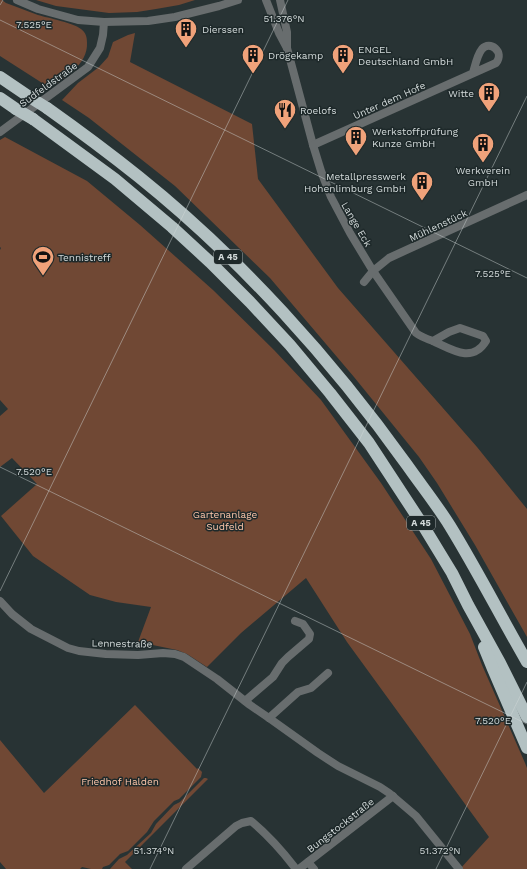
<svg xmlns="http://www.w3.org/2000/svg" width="527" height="869" viewBox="0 0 527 869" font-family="'Work Sans',sans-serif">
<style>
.green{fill:#704834}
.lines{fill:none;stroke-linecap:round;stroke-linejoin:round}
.minor{stroke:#686d6e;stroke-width:8}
.tertiary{stroke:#686d6e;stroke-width:8}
.motorway{stroke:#b3c1c2;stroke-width:12}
.motorway-bridge{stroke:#b3c1c2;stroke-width:12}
.ticks{fill:none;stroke:#d3dada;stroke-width:1;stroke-opacity:0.45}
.labels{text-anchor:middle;stroke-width:3;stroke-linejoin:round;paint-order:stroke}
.shield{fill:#1e292a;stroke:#9da5a5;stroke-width:1}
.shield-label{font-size:9px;font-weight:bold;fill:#d3dada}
.poi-label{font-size:10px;fill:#d3dada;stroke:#1e292a;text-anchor:start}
.street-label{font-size:10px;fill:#d3dada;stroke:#1e292a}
.park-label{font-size:10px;fill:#fec6aa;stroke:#1e292a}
.ticks-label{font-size:10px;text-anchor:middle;fill:#d3dada;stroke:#1e292a;stroke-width:3;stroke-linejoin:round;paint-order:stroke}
</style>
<rect width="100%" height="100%" fill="#283334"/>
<g class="green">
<path d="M0,0h2l4,3c11,4 21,8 32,12 10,3 36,8 43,14 5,4 6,8 6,14 1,21 -22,35 -37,45l-50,-32z"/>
<path d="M36,0h159l-16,5 -23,4 -19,3 -28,1 -53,-7z"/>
<path d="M135,33l-5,29 122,62 6,55 80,109 139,159 50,62v128l-52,-92 -38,-62 -18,-26 -65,-80 -84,-99 -95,-92 -86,-68 -27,-18 16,-17 21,-16 9,-10 5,-15 15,-7z"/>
<path d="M5,137l82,44 53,44 73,65 61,60 47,50 60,83 50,76 39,75 12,31 43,98 2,5v101h-67l29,-32 -142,-195 -41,-64 -65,55 -34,34 -20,-13 -10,-4 -39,-8 13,-35 -35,-5 -26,-7 -57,-39 -32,-40 36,-32 -25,-26 -12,9v-51l8,-7 -8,-9v-150l1,-2 -1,-1v-107z"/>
<path d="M135,705l62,64 1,-1 4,4 -1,5 -22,22 -5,2 -20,20 -7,11 -19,19 -8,3 -11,11 -6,2 -1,2h-11l-9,-2 -2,2h-74l-6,-7v-122l44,53z"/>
<path d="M204,778h2l2,1 -83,83 7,7h-22l9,-10 8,-4 24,-22 5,-9 18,-19 6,-3z"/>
</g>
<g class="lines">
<g class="minor">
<path d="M266,0l13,33 8,15 26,97 8,26 10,26 19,36 23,38 43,62c5,4 11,6 17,8 18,8 39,23 53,0l-3,-5 -23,-8 -11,4 -16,9"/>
<path d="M280,0l7,32v16"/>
<path d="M0,132l88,-65 12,-19 3,-13 1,-13"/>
<path d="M313,145l183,-82c9,-11 -6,-23 -14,-14 -5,6 -7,17 -9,24"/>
<path d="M364,282l9,-11 16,-13 138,-63"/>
<path d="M0,601l12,13 19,15 37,19 11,3 27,3 32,1 25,-2 12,1 9,3 33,22 33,26 19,13 49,35 20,13 42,21 9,6 27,23 43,53"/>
<path d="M245,701l28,-24 9,-14 6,-6 21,-18 1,-5 -7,-10 -8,-3"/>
<path d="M269,718l29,-26 13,-4 17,-15"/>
<path d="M308,862l6,7"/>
<path d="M186,869l50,-43 6,-3 9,-2c17,14 32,31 45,48"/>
<path d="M299,869l94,-73"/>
</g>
<path class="tertiary" d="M17,0l21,9 40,11 26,2 44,-1 27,-4 44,-11 19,-6"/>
<g class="motorway">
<path d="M0,77l31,21"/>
<path d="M0,98l16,11"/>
<path d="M47,108c31,22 62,45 92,69 101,81 193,183 268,288 14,20 30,40 43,61 27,44 51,91 77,136"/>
<path d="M33,119l82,60 57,48 38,35 40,40 40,43 40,48 39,50 55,84 28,46 16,32 32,58 27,54"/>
<path d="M484,647l9,22 34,79"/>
</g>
<g class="motorway-bridge">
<path d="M31,98l16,10"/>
<path d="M16,109l17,10"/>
</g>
</g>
<path class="ticks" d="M0,5l3,-5M0,20l527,258M0,467l527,257M0,591l288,-591M150,869l377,-773M436,869l91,-187"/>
<defs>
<g id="building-pin" transform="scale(1.15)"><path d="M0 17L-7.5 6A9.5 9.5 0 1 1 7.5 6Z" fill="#f0a27a" stroke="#1e292a"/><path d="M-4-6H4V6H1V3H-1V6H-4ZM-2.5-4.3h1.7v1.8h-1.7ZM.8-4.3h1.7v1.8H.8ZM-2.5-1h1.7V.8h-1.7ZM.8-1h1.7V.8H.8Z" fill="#111"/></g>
<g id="restaurant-pin" transform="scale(1.15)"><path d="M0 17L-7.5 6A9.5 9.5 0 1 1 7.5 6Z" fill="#f0a27a" stroke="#1e292a"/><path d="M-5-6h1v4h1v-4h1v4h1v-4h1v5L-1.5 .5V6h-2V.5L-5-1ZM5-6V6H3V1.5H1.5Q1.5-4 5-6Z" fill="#111"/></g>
<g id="stadium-pin" transform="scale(1.15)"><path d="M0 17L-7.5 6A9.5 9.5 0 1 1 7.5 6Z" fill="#f0a27a" stroke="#1e292a"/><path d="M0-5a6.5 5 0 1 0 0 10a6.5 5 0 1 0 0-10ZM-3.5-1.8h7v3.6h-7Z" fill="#111"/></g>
</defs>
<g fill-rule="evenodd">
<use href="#building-pin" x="186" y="29"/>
<use href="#building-pin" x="253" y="55"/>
<use href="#building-pin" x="343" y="55"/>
<use href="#building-pin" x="489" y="93"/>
<use href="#restaurant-pin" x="285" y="110"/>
<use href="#building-pin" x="356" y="137"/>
<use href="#building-pin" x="483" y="144"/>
<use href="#building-pin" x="422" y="182"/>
<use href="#stadium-pin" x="43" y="257"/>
</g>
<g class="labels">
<g class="shield">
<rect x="214" y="250" width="28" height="14" rx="3"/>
<rect x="407" y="516" width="28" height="14" rx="3"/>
</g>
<g class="shield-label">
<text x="228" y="260">A 45</text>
<text x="421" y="526">A 45</text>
</g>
<g class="poi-label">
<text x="202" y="33">Dierssen</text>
<text x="358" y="53">ENGEL<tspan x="358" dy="12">Deutschland GmbH</tspan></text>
<text x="268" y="59">Drögekamp</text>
<text x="474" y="97" text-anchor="end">Witte</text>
<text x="300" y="114">Roelofs</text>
<text x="372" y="135">Werkstoffprüfung<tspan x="372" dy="12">Kunze GmbH</tspan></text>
<text x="483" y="174" text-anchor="middle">Werkverein<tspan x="483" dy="12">GmbH</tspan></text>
<text x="406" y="180" text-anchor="end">Metallpresswerk<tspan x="406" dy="12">Hohenlimburg GmbH</tspan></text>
<text x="58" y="261">Tennistreff</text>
</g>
<g class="street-label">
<text transform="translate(48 84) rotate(-36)" y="4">Sudfeldstraße</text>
<text transform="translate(389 100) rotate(-24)" y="4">Unter dem Hofe</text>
<text transform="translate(357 224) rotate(60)" y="4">Lange Eck</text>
<text transform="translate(438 225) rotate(-25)" y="4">Mühlenstück</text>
<text transform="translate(122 643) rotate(1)" y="4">Lennestraße</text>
<text transform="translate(340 825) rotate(-38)" y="4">Bungstockstraße</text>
</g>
<g class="park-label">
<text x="225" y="518">Gartenanlage<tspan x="225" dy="12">Sudfeld</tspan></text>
<text x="120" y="785">Friedhof Halden</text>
</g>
</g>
<g class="ticks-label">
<text x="284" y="22">51.376°N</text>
<text x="34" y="28">7.525°E</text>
<text x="493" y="277">7.525°E</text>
<text x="34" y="475">7.520°E</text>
<text x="493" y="724">7.520°E</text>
<text x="154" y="854">51.374°N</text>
<text x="440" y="854">51.372°N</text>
</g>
</svg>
